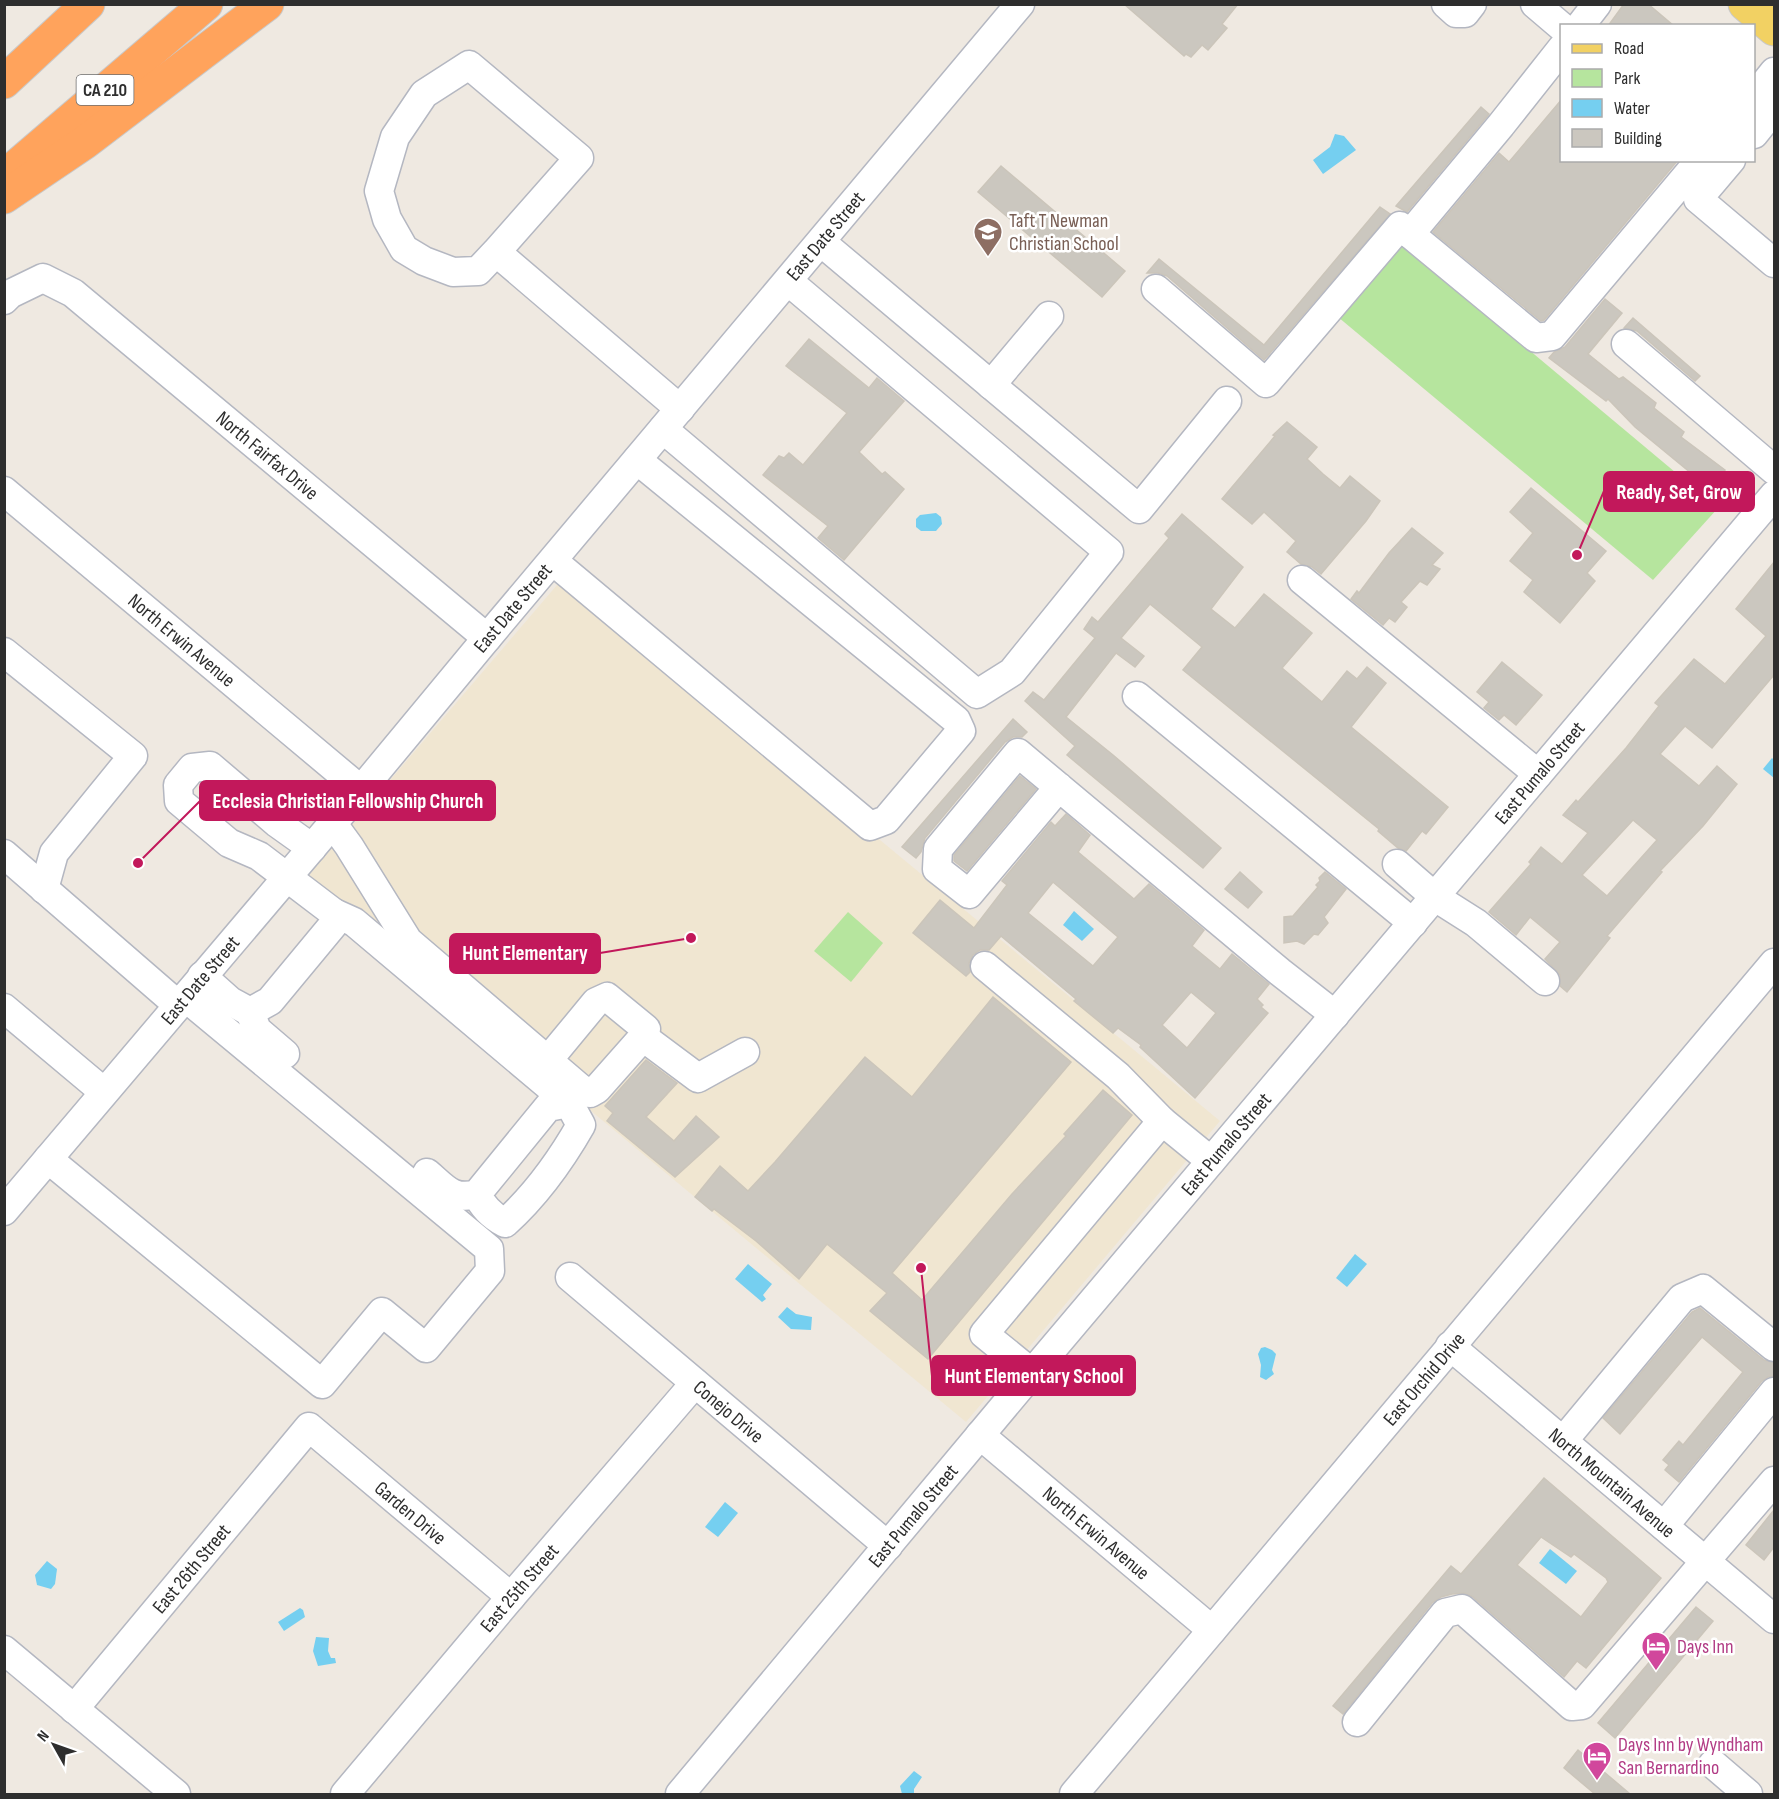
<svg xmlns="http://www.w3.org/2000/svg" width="1779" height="1799" viewBox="0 0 1779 1799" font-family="'Sofia Sans Condensed',sans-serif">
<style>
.education{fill:#f0e6d1}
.green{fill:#b6e59e}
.water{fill:#75cff0}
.building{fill:#cbc7bf;stroke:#cbc5ba;stroke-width:1.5;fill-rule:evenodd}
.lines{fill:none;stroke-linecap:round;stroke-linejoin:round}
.minor-casing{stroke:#b4b7c1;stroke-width:31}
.major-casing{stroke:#c9c9c9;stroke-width:35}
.highway-casing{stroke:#c9c9c9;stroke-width:35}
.minor{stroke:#fff;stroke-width:28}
.major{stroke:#f2d163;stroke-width:33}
.highway{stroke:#ffa35c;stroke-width:33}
.labels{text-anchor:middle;stroke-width:5;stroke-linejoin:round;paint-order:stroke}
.shield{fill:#fff;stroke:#6d6d6d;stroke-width:1.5}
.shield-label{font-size:18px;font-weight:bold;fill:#2e2e2e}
.education-label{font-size:20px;fill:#785e54;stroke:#fff;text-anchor:start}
.street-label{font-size:20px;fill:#2e2e2e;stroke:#fff}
.hotel-label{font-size:20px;fill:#b23c85;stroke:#fff;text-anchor:start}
.leader{fill:none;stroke:#c2185b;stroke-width:2}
.callout-dot{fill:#c2185b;stroke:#fff;stroke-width:2}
.callout{fill:#c2185b;stroke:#c2185b;stroke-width:2}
.callout-label{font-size:21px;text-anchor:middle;font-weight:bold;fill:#fff}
</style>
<rect width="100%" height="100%" fill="#efe9e1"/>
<path class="education" d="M563,578l657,543 -254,301 -658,-546z"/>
<g class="green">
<path d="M1401,243l317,265 -65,72 -315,-263z"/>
<path d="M848,912l35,31 -32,39 -37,-31z"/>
</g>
<g class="water">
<path d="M1335,134l9,2 12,14 -33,24 -10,-14 17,-13z"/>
<path d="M936,513l5,4 1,7 -6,7h-15l-5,-4v-8l4,-4z"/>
<path d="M1772,758l2,2v18l-11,-9z"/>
<path d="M1074,911l20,18 -12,12 -19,-16z"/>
<path d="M1355,1254l12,10 -20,23 -11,-9z"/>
<path d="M748,1264l24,20 -9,11 3,4 -4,3 -27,-23z"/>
<path d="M787,1307l9,7 16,3 -1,13 -20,-1 -13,-12z"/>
<path d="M1265,1347l7,3 4,4 -4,16 2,4 -8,6 -6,-3 1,-12 -3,-11 3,-6z"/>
<path d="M725,1502l13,11 -20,24 -13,-10z"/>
<path d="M1550,1549l27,22 -11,13 -27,-21z"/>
<path d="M47,1561l10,8 -2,15 -4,5 -14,-4 -2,-10z"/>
<path d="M300,1608l3,2 2,7 -21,14 -6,-9z"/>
<path d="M316,1637l13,1 -1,13 3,7h4l1,5 -18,3 -5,-15z"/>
<path d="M914,1771l8,6 -8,12v5h-12l-2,-8z"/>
</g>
<g class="building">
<path d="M1124,4h114l-16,20 5,4 -19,22 -6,-5 -11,12 -5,-3 -2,2z"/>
<path d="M1624,4h24l26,22h-66z"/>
<path d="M1562,99v61h116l-134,160 -3,1 -108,-89 66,-79 10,9z"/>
<path d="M1481,107l8,7 -82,98 -11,-6z"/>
<path d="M1001,166l124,105 -23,26 -124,-105z"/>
<path d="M1380,207l10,7 -126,146 -97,-84 -9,-3h-11l12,-14 105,86z"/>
<path d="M1605,299l17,14 -34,41 31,25 4,-2 33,26 -2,5 30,24 -3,5 44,33 -17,17 -73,-60 -27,-28 -2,2 -57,-43 5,-6 11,-5z"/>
<path d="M1633,318l67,58 -5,5 -58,-50 -13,-3z"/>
<path d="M809,339l60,49 8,-10 27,23 -45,51 23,22 3,-2 19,17 -60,71 -26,-22 10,-12 -65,-51 16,-19 5,2 5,-5 14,12 44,-52 -61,-47z"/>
<path d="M1287,422l30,25 -10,12 16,15 17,14 10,-12 30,25 -14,20 -45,53 -9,-7 -11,-3 -14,-12 9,-11 -32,-29 -12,12 -30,-25 53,-63 -2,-1z"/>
<path d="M1531,488l75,63 -19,22 8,8 -35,42 -36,-31 9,-12 -23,-19 23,-28 -23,-21z"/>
<path d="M1182,514l61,53 -32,42 24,19 29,-34 48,39 -30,35 40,34 25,-31 10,8 10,-12 19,16 -35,44 97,80 -22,27 -4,-3 -16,20 -8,-3 -20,-17 1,-2 -196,-159 19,-23 -52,-43 -29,34 23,18 -9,11 -19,-14 -50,64 47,38 108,93 -18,20 -136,-113 8,-9 -50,-45 8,-9 11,8 51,-62 -11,-9 8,-12 6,5 71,-84 -4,-4z"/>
<path d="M1412,528l31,25 -11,12 8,4 -13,16 -7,-4 -19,21 6,5 -12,15 -6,-4 -6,7 -32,-26 6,-8 2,2 30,-40z"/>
<path d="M1774,562v113l-62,73 -27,-22 -25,28 39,32 18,-20 20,18 -34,42 -43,45 2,1 -55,64 3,2 -43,54 -7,-6v-11l-15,-16 15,-17 -30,-25 -14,18 -27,-23 42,-48 -2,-2 12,-15 21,17 26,-31 -25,-18 13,-15 2,2 48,-54 33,-42 -4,-3 39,-44 31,25 41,-48 -30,-27zM1633,820l24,20 -50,56 -25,-21z"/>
<path d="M1502,662l40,33 -26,30 -12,-10 -5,5 -15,-12 5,-6 -12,-10z"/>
<path d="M1013,719l14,13 -5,5h-9l-8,5 -80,96 -4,14 -5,6 -14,-11z"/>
<path d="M1020,776l16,13 -69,82 -13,-10v-6z"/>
<path d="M1066,814l24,21 -12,17 56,47 15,-15 55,46 -12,16 28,23 12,-15 37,30 -12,15 6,6 -2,2 7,6 -73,85 -55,-51 1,-2 -23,-17 -5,5 -39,-32 2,-2 -75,-63 -12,14h-9l-7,5 -4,8 1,9 -4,4 -53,-43 27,-33 34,28 33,-43 -5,-4 49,-59 4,4zM1053,882l65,55 -25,29 -65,-53zM1191,992l25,21 -29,35 -25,-23z"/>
<path d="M1240,872l22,20 -14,16 -23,-19z"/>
<path d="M1325,872l21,17 -22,28 4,6 -10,12 -4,-1 -10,10 -7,-3 -13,2v-26l9,-1 25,-29 -2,-2 4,-4 -1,-3z"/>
<path d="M993,997l78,65 -179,211 30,27 90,-106 54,-58 -2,-2 39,-44 29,25 -204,244 -58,-48 17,-18 -60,-49 -28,35 -43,-38 -42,-32 -2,2 -17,-14 25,-31 28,25 27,-29 90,-105 47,40z"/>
<path d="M646,1060l31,23 -31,34 28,24 22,-25 23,21 -44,40 -68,-56 6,-8 -8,-7z"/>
<path d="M1700,1308l64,52 10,3v13l-6,1 -7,5 -82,100 -14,-12 4,-5 -6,-5 16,-19 4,4 60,-73 -41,-35 -82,97 -17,-16 89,-106z"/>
<path d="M1544,1478l117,100 -75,90 -9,-7 -13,16 -91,-80 -8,-4 -13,1 -11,3 -9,6 -89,111 -10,-8 118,-140 10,8zM1541,1537l30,20 3,-3 32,24 2,4 -27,35 -64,-52z"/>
<path d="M1774,1510v37l-10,13 -18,-15z"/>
<path d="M1696,1607l17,14 -98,117 -17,-15z"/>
<path d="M1578,1750l52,44h-35l-31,-26z"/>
</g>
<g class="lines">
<g class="minor-casing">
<g id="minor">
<path d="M1446,4l10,9h9l7,-9"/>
<path d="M1535,4l27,23"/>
<path d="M1580,26l17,-22"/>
<path d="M1562,48l-61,77 -91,109 126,104 16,-2 148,-176"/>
<path d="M1754,97l20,-25"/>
<path d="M1754,134l20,-25"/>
<path d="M1731,160l-33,39 76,64"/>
<path d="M821,242l318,267 88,-108"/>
<path d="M496,252l-18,19 -25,1 -29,-11 -20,-12 -17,-30 -8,-28 16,-54 29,-43 45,-29 110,93 -83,94 184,157"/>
<path d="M1156,289l110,94 134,-157 10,8"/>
<path id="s1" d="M4,300l6,-6 33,-16 30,15 414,345"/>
<path d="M1626,344l148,126"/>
<path d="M991,385l58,-69"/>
<path d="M663,429l314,265 35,-22 97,-120 -321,-271"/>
<path id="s2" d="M4,491l357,299"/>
<path d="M553,561l317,265 16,-6 75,-89 -5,-11 -319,-260"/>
<path d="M1302,580l236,194"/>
<path d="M4,652l129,104 -79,97 -10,36"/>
<path d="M1137,696l276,227"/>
<path d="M1059,787l-90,107 -32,-25 1,-20 80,-96 262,219 55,43"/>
<path d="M333,824l16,22 59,95 172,147 10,5 7,-4 46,-52 3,-8 -39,-32 -11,5 -48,58"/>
<path d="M4,854l174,151"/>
<path d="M1397,864l38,33 41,26 69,58"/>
<path d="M334,913l20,9 215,181"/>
<path d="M985,966l133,110 44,45"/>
<path d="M202,976l28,25 20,11 20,-11 63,-76 1,-12 -75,-57 -30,-13 -50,-42 -1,-16 14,-17 18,-2 67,57 35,25"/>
<path d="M4,1008l100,84"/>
<path d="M250,1012l7,18 28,24"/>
<path d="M643,1037l55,41 47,-26"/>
<path d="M48,1159l274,225 60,-72 44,36 64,-77 -1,-22 -304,-252"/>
<path d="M427,1173c17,14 25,28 50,21l71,-87 21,-4 12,22c-20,35 -46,71 -76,98 -13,-7 -22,-15 -28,-29"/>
<path id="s3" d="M4,1211l357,-421 126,-152 533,-634"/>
<path id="s4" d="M570,1277l318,269"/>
<path id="s5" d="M1450,1346l324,273"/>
<path d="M1032,1373l-48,-39 178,-213 49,40"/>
<path id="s6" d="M980,1435l232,195"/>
<path d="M1563,1441l119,-143 21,-9 71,58"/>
<path d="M1664,1526l110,-134"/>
<path d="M4,1650l172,144"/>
<path id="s7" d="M74,1709l235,-282 202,170"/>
<path d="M1357,1722l88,-109 17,-4 110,97 10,-1 192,-224"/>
<path d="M1713,1764l35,30"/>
<path id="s8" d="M345,1794l166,-197 184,-214"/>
<path id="s9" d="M680,1794l352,-421 742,-878"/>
<path id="s10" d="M1074,1794l700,-831"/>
</g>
</g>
<g class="major-casing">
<path id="major" d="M1745,4l29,25"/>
</g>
<g class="highway-casing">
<g id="highway">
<path d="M4,82l84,-78"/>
<path d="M13,169l193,-165"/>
<path d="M4,197l80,-54 183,-139"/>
</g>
</g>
<use href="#minor" class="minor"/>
<use href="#major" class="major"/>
<use href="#highway" class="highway"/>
</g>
<defs>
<g id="school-pin" transform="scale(1.5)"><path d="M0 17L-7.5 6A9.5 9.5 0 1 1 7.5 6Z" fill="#8d6e63" stroke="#fff"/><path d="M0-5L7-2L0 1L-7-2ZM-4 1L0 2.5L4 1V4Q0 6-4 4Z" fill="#fff"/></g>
<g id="hotel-pin" transform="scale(1.5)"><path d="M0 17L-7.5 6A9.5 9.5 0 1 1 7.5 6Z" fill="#d1479c" stroke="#fff"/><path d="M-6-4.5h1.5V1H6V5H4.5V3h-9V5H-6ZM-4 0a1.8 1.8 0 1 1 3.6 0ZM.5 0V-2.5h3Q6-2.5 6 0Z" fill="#fff"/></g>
</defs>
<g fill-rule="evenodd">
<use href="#school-pin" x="988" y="232"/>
<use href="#hotel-pin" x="1656" y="1646"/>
<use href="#hotel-pin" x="1597" y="1756"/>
</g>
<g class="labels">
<rect class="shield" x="76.5" y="75" width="57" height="30" rx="4.5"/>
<g class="shield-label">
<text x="105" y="96">CA 210</text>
</g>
<g class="education-label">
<text x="1009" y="227">Taft T Newman<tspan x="1009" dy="23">Christian School</tspan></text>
</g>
<g class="street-label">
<text dy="7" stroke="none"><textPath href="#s3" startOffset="1275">East Date Street</textPath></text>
<text dy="7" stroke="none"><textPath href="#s1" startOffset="332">North Fairfax Drive</textPath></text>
<text dy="7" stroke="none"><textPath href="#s3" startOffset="789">East Date Street</textPath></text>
<text dy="7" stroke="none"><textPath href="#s2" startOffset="232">North Erwin Avenue</textPath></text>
<text dy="7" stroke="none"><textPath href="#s9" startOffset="1335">East Pumalo Street</textPath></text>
<text dy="7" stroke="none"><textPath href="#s3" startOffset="303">East Date Street</textPath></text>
<text dy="7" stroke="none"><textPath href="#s9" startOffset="849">East Pumalo Street</textPath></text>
<text dy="7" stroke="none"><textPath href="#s10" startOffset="543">East Orchid Drive</textPath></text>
<text dy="7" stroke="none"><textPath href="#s4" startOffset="208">Conejo Drive</textPath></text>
<text dy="7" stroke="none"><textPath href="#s5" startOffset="212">North Mountain Avenue</textPath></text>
<text dy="7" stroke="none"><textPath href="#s7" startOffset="500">Garden Drive</textPath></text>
<text dy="7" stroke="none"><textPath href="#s9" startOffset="363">East Pumalo Street</textPath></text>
<text dy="7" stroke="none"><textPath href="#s6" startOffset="152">North Erwin Avenue</textPath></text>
<text dy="7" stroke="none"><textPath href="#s7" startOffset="183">East 26th Street</textPath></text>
<text dy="7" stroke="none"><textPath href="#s8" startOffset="270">East 25th Street</textPath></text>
</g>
<g class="hotel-label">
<text x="1677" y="1653">Days Inn</text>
<text x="1618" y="1751">Days Inn by Wyndham<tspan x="1618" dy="23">San Bernardino</tspan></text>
</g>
</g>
<path class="leader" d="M1577 555L1604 491M138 863L200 801M691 938L600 953M921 1268L932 1376"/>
<g class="callout-dot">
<circle cx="1577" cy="555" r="6"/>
<circle cx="138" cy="863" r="6"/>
<circle cx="691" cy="938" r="6"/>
<circle cx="921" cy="1268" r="6"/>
</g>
<g class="callout">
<rect x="1604" y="472" width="150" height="39" rx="6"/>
<rect x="200" y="781" width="295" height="39" rx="6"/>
<rect x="450" y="934" width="150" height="39" rx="6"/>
<rect x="932" y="1356" width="203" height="39" rx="6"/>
</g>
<g class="callout-label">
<text x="1679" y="499">Ready, Set, Grow</text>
<text x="348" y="808">Ecclesia Christian Fellowship Church</text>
<text x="525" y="960">Hunt Elementary</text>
<text x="1034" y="1383">Hunt Elementary School</text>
</g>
<rect width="1779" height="1799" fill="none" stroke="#2e2e2e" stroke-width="12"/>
<rect x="1560" y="24" width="195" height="138" fill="#ffffff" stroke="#ababab" stroke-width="1.5"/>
<rect x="1572" y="44" width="30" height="9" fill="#f2d163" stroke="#ababab" stroke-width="1.5"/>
<text x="1614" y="54" font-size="18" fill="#2e2e2e">Road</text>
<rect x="1572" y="69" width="30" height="18" fill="#b6e59e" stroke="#ababab" stroke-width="1.5"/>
<text x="1614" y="84" font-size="18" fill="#2e2e2e">Park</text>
<rect x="1572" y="99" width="30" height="18" fill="#75cff0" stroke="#ababab" stroke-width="1.5"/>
<text x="1614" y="114" font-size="18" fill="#2e2e2e">Water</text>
<rect x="1572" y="129" width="30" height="18" fill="#cbc7bf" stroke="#ababab" stroke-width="1.5"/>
<text x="1614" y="144" font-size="18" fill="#2e2e2e">Building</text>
<g transform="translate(54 1745) rotate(310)" stroke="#ffffff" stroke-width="4.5" paint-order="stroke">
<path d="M0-4.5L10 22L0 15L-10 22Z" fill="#2e2e2e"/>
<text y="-9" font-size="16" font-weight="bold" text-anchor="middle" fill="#2e2e2e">N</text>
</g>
</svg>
